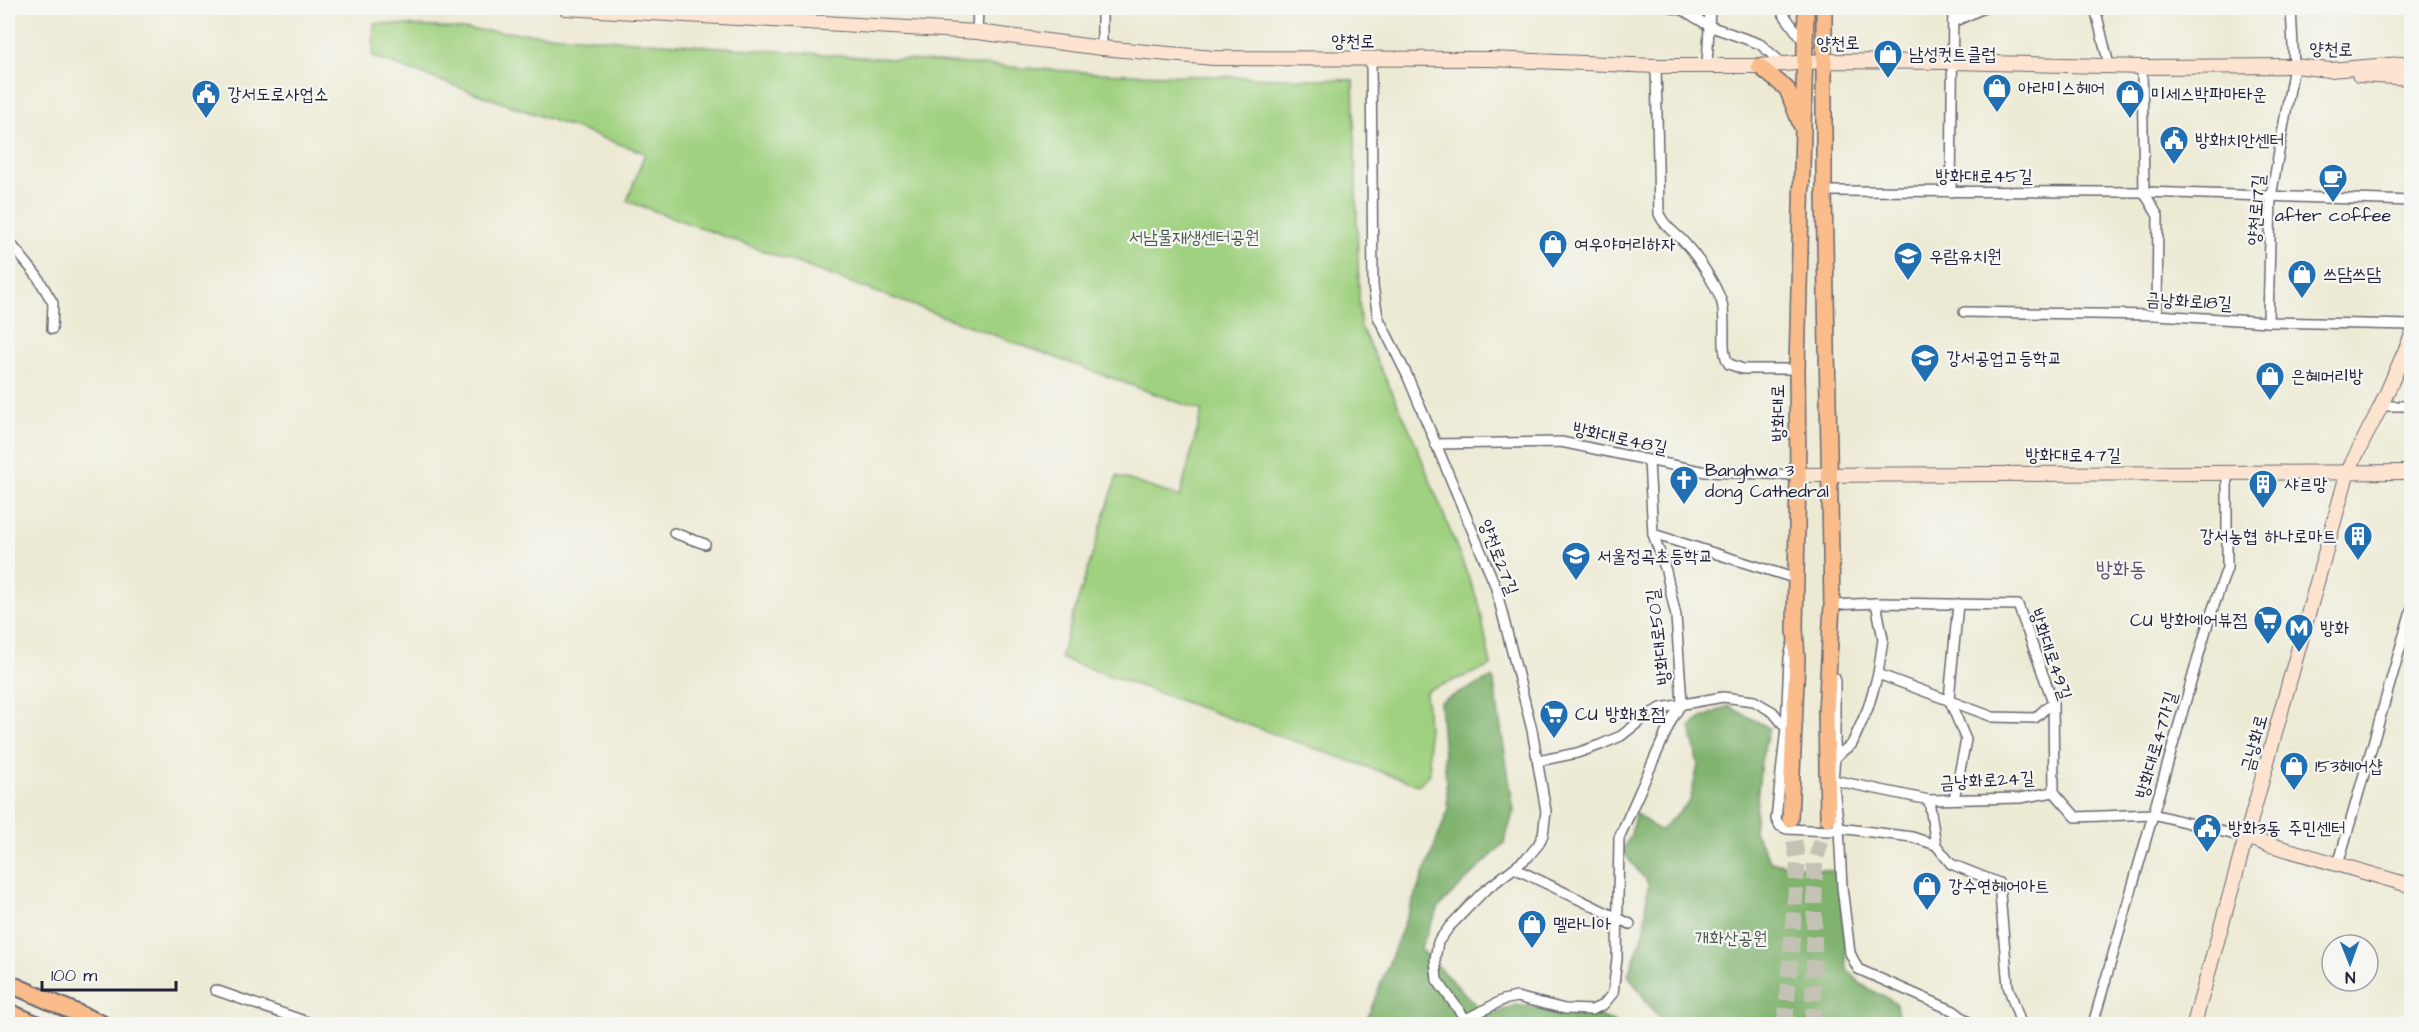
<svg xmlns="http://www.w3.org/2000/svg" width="2419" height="1032" viewBox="0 0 2419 1032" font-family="'Architects Daughter','Poor Story',sans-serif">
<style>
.green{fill:#a0d180;stroke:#617a5e;stroke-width:1.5}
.forest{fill:#80b36e;stroke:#516a54;stroke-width:1.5}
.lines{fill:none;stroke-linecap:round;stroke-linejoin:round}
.highway-tunnel{stroke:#c4c2b5;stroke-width:16;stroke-dasharray:16 8;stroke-linecap:butt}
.street-casing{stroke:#696871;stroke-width:12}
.secondary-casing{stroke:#696871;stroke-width:16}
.primary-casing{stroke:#696871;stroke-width:18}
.highway-casing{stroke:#696871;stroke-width:20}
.street{stroke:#fff;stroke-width:9}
.secondary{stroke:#fde4d0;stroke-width:14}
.primary{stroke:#f9bc8a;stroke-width:15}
.highway{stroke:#f9bc8a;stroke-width:16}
.labels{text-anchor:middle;stroke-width:4.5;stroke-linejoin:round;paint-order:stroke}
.street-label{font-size:18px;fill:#22223b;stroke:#f6f6f2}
.poi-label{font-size:18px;fill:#22223b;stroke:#f6f6f2;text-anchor:start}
.park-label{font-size:18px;fill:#485750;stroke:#f6f6f2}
.quarter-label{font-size:21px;fill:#62526d;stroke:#f6f6f2}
</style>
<rect width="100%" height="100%" fill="#f6f6f2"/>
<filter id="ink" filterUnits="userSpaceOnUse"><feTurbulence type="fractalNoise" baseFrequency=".0167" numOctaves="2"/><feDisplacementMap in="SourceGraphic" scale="12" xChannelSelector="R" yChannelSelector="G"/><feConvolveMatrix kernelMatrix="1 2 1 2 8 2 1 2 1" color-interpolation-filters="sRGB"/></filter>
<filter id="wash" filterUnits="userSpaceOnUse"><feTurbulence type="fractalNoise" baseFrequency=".008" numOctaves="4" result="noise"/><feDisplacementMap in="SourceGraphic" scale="24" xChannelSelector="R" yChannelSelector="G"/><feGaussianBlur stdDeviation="1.35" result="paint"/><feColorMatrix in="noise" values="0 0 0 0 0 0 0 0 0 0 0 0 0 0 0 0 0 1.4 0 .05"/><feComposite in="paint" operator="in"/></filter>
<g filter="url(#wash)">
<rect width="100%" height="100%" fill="#edead4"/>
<path class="green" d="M374,23l723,50 256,7 7,245 51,107 68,172 12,62 -65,25 4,83 -12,11 -358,-127 57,-182 63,21 22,-86 -575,-210 18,-48 -272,-96z"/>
<g class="forest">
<path d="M1493,677l21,134 -10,32 -65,64 -19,42 67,67 29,-11 80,10 23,9h-254l83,-213 -8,-109z"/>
<path d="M1728,706l41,22 -8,33 -7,70 17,31 68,10 8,97 15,16 34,18 3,21h-238v-2l-33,-47 16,-42 4,-50 -26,-32 9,-16 4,-22 25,18 30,-30 8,-36 -8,-38 10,-8z"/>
</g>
</g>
<g filter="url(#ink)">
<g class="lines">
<g class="highway-tunnel">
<path d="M1785,1024l13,-162 -8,-43"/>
<path d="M1813,1024l2,-162 13,-44"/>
</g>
<g class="street-casing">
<g id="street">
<path d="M1673,8l10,2 26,16 51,18 23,20"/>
<path d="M1779,8l25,34"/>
<path d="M2095,8l14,57"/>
<path d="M1953,22l31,-14"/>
<path d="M977,32l1,-24"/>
<path d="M1102,48v-40"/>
<path d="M1371,59l2,227 5,31 29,58 88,210 37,145 14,81 -3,24 -5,10 -10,12 -45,35 -33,34 -12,16 -3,17 2,21 32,44"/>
<path d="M1656,66l3,148c5,12 15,18 24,27 15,16 30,39 38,59 7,18 -2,51 8,64l14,5h54"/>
<path d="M1707,66l3,-58"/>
<path d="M2142,67l2,125 14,24 -1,99"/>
<path d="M1824,191l320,1 268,9"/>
<path d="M1951,192l2,-184"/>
<path d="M8,240l29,36 16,27 -1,26"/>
<path d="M1964,312l193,3 111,7 144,3"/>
<path d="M2268,322l3,-125 23,-131 -3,-58"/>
<path d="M2381,406h31"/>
<path d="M1435,444l126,-2 145,30 92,3"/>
<path d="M1649,461l4,73 144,45"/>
<path d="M674,533l31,11"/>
<path d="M1832,605l44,-2 142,2 35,97 1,90"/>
<path d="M1792,645l-3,13 -3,70 -10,91 4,7 7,3 43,2 9,-3 -6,-48 2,-23v-79"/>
<path d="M1878,674l115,43 42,1 18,-16"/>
<path d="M1835,757l17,-13 16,-36 10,-34 5,-35 -7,-36"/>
<path d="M1538,761l39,-8 23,-8 21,-9 28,-22 12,-6 62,-11 31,4 19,11 13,16"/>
<path d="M1833,780l96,20 91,-2 34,-6"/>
<path d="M2054,792l22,25 77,-3 94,24"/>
<path d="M1954,799l12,-59 -17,-41 9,-95"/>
<path d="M1929,800l7,45 15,19 48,19 9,103 13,38"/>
<path d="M1936,845l-24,-8 -73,-9 3,59 8,66 8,16 96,42 17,13"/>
<path d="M2338,865l74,-258"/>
<path d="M1514,868l116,56"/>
<path d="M215,990l98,34"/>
<path d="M1466,1019l37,-19 14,-3 48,12 27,1 11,-5 10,-12 4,-35 2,-120 53,-119 10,-16 -6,-87 -10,-45 -13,-37"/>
<path d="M2093,1024l115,-401 19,-55v-96"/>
</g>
</g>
<g class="secondary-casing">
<g id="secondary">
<path d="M565,8l412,24 125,16 112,10 276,1 166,7h103l65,-5 127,1 191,5 152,-1 36,4 82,-7"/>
<path d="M2359,75l53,3"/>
<path d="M1798,475l614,-3"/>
<path d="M2247,838l165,48"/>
<path d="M2194,1024l154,-553 33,-65 31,-71"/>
</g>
</g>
<g class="primary-casing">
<g id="primary">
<path d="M1824,8v183l8,414 -6,108 2,105"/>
<path d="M1759,66l28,23 14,36"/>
<path d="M1790,819l7,-160 -2,-31 3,-153 -1,-106 9,-361"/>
</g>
</g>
<g class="highway-casing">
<g id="highway">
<path d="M8,983l94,41"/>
<path d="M8,1012l28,12"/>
</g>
</g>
<use href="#street" class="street"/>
<use href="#secondary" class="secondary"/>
<use href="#primary" class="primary"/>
<use href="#highway" class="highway"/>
</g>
</g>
<defs>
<g id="shop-pin" transform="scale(1.5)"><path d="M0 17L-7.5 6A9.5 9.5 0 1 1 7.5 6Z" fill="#1f6fb2" stroke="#f6f6f2"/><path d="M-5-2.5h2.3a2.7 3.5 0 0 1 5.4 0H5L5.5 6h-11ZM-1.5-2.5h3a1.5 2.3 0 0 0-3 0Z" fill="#fff"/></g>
<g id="civic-pin" transform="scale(1.5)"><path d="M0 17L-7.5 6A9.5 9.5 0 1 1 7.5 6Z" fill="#1f6fb2" stroke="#f6f6f2"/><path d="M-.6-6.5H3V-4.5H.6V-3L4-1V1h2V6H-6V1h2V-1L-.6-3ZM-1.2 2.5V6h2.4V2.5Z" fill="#fff"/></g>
<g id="cafe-pin" transform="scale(1.5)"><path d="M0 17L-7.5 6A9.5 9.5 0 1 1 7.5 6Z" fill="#1f6fb2" stroke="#f6f6f2"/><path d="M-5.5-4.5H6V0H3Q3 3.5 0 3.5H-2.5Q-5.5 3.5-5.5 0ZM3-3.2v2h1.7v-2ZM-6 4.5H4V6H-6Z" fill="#fff"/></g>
<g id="school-pin" transform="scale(1.5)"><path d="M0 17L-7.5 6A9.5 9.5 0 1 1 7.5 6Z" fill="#1f6fb2" stroke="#f6f6f2"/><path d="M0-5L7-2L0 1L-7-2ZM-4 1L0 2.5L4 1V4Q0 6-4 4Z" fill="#fff"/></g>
<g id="church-pin" transform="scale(1.5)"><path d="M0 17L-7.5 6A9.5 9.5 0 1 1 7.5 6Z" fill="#1f6fb2" stroke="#f6f6f2"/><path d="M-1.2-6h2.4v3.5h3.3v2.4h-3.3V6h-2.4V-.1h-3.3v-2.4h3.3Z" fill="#fff"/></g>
<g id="building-pin" transform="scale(1.5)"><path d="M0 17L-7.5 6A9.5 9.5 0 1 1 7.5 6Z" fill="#1f6fb2" stroke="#f6f6f2"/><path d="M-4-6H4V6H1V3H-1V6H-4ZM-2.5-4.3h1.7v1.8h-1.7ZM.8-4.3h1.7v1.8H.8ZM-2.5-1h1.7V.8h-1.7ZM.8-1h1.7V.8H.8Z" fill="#fff"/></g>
<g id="supermarket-pin" transform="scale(1.5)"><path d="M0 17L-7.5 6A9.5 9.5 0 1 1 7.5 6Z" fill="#1f6fb2" stroke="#f6f6f2"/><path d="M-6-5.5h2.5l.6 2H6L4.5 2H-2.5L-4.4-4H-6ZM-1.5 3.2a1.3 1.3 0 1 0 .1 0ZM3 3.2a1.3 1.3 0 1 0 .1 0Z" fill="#fff"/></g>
<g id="metro-pin" transform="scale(1.5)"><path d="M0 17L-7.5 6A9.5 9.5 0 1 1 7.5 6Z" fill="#1f6fb2" stroke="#f6f6f2"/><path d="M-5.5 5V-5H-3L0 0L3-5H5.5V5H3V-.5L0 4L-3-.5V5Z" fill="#fff"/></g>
</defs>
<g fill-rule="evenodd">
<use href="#shop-pin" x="1888" y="54"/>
<use href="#shop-pin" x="1997" y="88"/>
<use href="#civic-pin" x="206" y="94"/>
<use href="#shop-pin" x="2130" y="94"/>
<use href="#civic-pin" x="2174" y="140"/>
<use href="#cafe-pin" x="2333" y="178"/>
<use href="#shop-pin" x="1553" y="244"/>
<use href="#school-pin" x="1908" y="256"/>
<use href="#shop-pin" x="2302" y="274"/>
<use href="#school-pin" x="1925" y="358"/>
<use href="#shop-pin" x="2270" y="376"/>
<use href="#church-pin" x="1684" y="480"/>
<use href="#building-pin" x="2263" y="484"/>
<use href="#building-pin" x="2358" y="536"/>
<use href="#school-pin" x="1576" y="556"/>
<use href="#supermarket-pin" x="2268" y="620"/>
<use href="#metro-pin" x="2299" y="628"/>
<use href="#supermarket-pin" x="1554" y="714"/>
<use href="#shop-pin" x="2294" y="766"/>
<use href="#civic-pin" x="2207" y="828"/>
<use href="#shop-pin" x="1927" y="886"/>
<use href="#shop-pin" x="1532" y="924"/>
</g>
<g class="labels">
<g class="street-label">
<text x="1353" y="47">양천로</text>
<text transform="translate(1838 43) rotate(-1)" y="6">양천로</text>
<text transform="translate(2331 49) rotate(1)" y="6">양천로</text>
<text x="1984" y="182">방화대로45길</text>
<text transform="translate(2256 210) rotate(-86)" y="6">양천로17길</text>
<text transform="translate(2189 301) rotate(3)" y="6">금낭화로18길</text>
<text transform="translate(1778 413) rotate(-91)" y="6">방화대로</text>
<text transform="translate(1620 438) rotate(12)" y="6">방화대로48길</text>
<text x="2073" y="461">방화대로47길</text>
<text transform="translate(1499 557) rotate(69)" y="6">양천로27길</text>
<text transform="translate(1658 637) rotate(-97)" y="6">방화대로50길</text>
<text transform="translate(2051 654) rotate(71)" y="6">방화대로49길</text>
<text transform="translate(2254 743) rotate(-75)" y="6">금낭화로</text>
<text transform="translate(2156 745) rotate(-74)" y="6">방화대로47가길</text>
<text transform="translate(1987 780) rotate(-3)" y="6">금낭화로24길</text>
</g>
<g class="poi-label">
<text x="1909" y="60">남성컷트클럽</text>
<text x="2018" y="94">아라미스헤어</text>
<text x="227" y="100">강서도로사업소</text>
<text x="2151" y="100">미세스박파마타운</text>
<text x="2195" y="146">방화1치안센터</text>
<text x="2333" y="221" text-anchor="middle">after coffee</text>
<text x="1574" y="250">여우야머리하자</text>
<text x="1929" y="262">우람유치원</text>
<text x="2323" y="280">쓰담쓰담</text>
<text x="1946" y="364">강서공업고등학교</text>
<text x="2291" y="382">은혜머리방</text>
<text x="1705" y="476">Banghwa 3<tspan x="1705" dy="21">dong Cathedral</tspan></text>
<text x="2284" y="490">샤르망</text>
<text x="2337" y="542" text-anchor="end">강서농협 하나로마트</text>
<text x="1597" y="562">서울정곡초등학교</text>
<text x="2247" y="626" text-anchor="end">CU 방화에어뷰점</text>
<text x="2320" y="634">방화</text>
<text x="1575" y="720">CU 방화1호점</text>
<text x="2315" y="772">153헤어샵</text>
<text x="2228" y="834">방화3동 주민센터</text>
<text x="1948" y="892">강수연헤어아트</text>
<text x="1553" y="930">멜라니아</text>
</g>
<g class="park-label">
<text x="1194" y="243">서남물재생센터공원</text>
<text x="1731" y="944">개화산공원</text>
</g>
<g class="quarter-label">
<text x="2121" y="576">방화동</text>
</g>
</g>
<rect width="2419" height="1032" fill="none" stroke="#f6f6f2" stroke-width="30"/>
<g transform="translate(2350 963) rotate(179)"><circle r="28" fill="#f6f6f2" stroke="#a1a1a9" stroke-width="1.5"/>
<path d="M0-4.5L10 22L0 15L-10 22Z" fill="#1f6fb2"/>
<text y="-9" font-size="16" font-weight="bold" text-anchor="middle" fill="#22223b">N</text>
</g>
<path d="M42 981v9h134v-9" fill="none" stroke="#22223b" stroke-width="3"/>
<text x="51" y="981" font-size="18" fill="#22223b" stroke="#f6f6f2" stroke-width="4.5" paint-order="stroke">100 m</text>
</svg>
